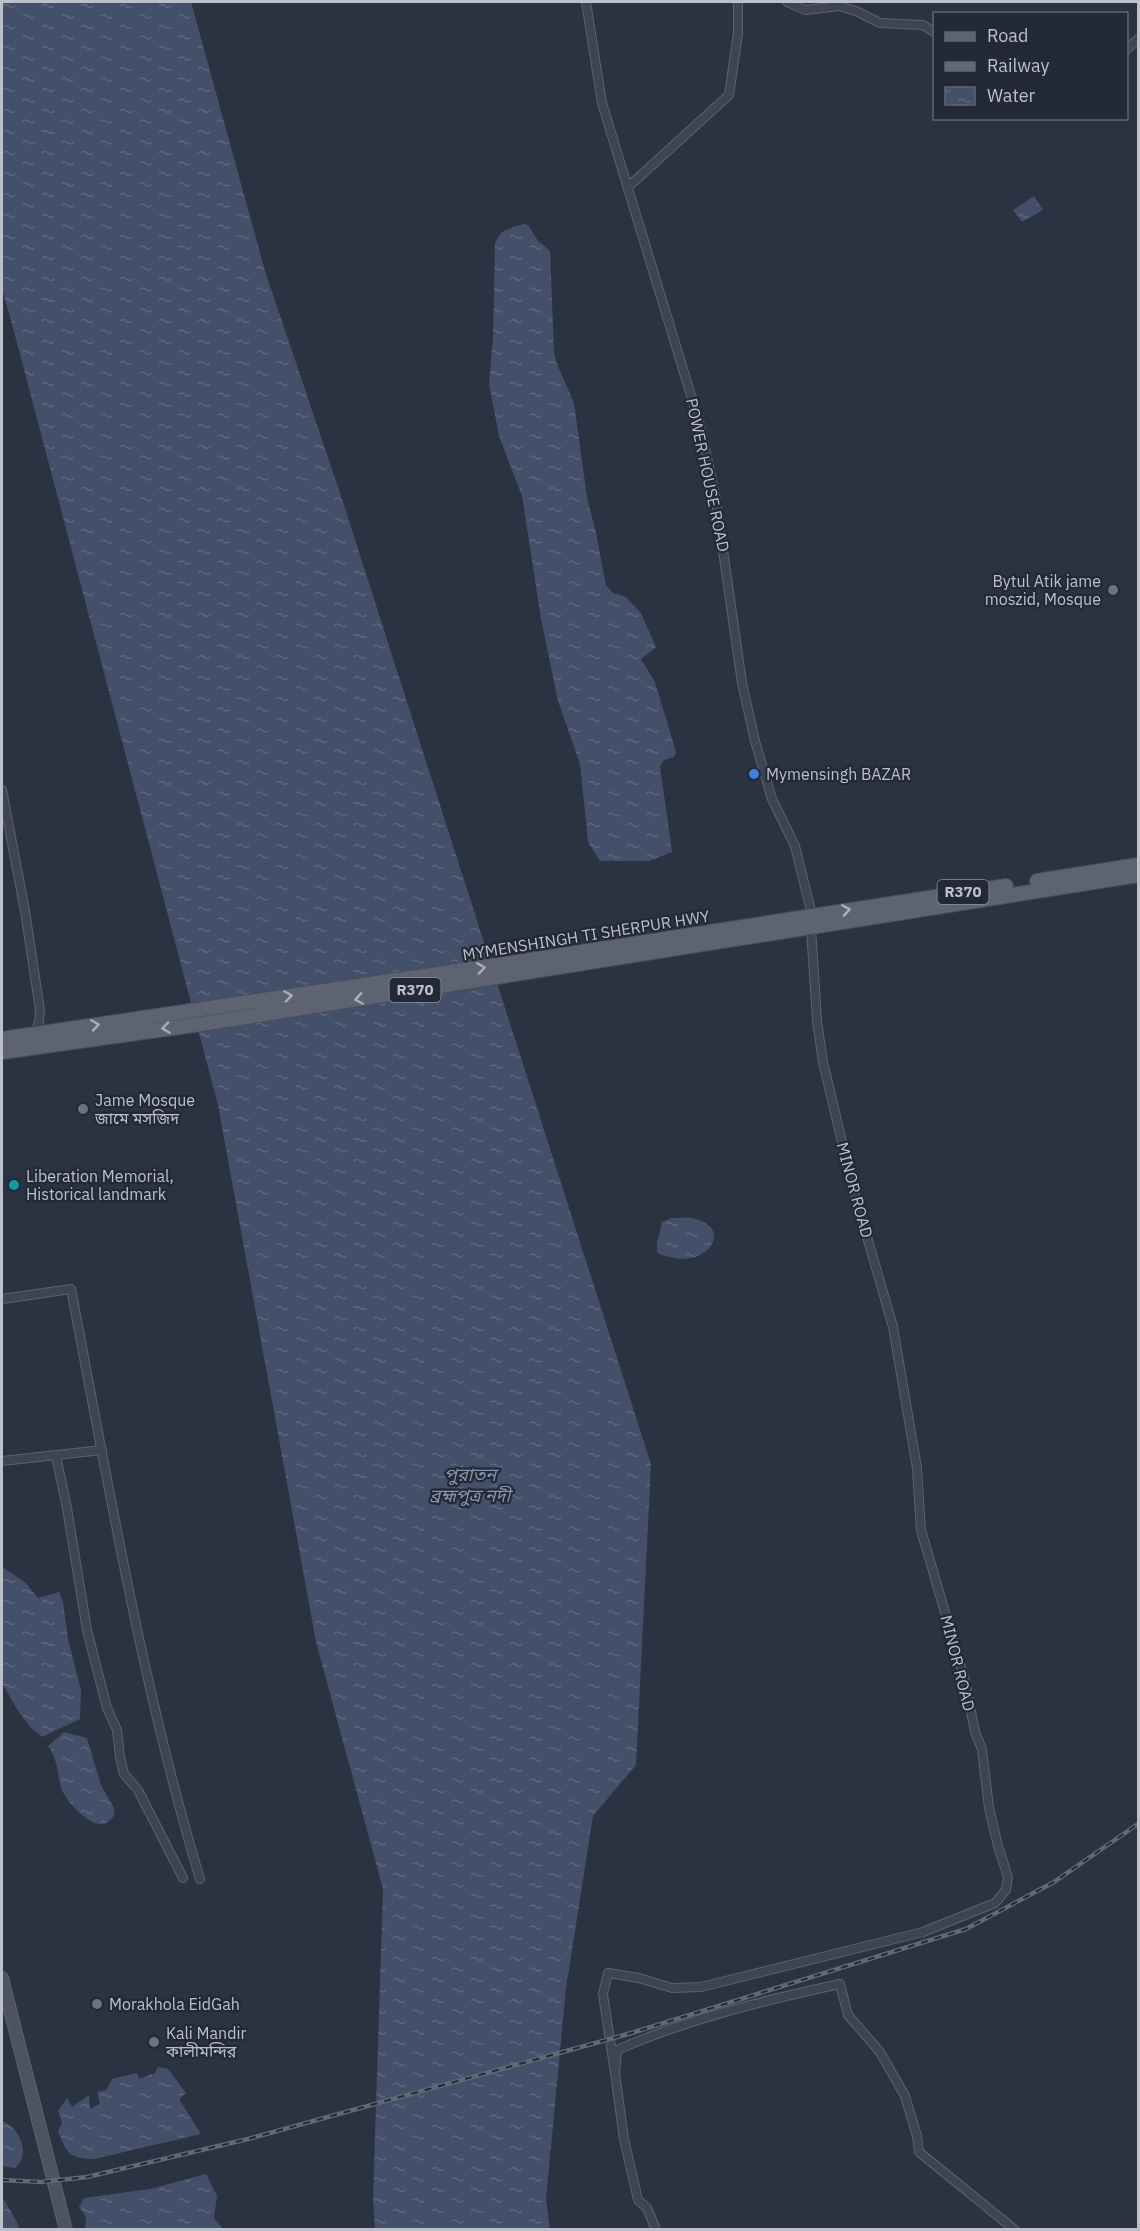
<svg xmlns="http://www.w3.org/2000/svg" width="1140" height="2231" viewBox="0 0 1140 2231" font-family="'IBM Plex Sans','Noto Sans Bengali',sans-serif">
<style>
.water{fill:url(#water-ripples)}
.lines{fill:none;stroke-linecap:round;stroke-linejoin:round}
.minor-casing{stroke:#5c626e;stroke-width:10}
.secondary-casing{stroke:#5c626e;stroke-width:14}
.primary-casing{stroke:#484d5a;stroke-width:16}
.minor{stroke:#3e4451;stroke-width:8}
.secondary{stroke:#4d5363;stroke-width:12}
.primary{stroke:#5d6370;stroke-width:14}
.rail-casing{stroke:#616877;stroke-width:4.5}
.rail{stroke:#232936;stroke-width:2;stroke-dasharray:7;stroke-linecap:butt}
.oneway{stroke:#a8adb9}
.worship-dot{fill:#6b7280;stroke:#232936;stroke-width:2}
.shop-dot{fill:#3f7fe0;stroke:#232936;stroke-width:2}
.culture-dot{fill:#0f9aa8;stroke:#232936;stroke-width:2}
.labels{text-anchor:middle;stroke-width:4.5;stroke-linejoin:round;paint-order:stroke}
.shield{fill:#232936;stroke:#8d939e;stroke-width:1.5}
.shield-label{font-size:15px;font-weight:bold;fill:#bbc0cb}
.street-label{font-size:16px;fill:#bbc0cb;stroke:#232936}
.poi-label{font-size:16px;fill:#bbc0cb;stroke:#232936;text-anchor:start}
.water-label{font-size:18px;font-style:italic;fill:#8694ae;stroke:#232936}
</style>
<defs>
<pattern id="water-ripples" width="26" height="14" patternUnits="userSpaceOnUse" patternTransform="scale(1.5)"><rect width="26" height="14" fill="#445069"/><path d="M2 4q2-2 4 0t4 0M15 11q2-2 4 0t4 0" fill="none" stroke="#5d677d"/></pattern>
</defs>
<rect width="100%" height="100%" fill="#2b3241"/>
<g class="water">
<path d="M2,2h189l74,269 78,231 308,962 -15,301 -43,51 -27,172 -20,211 4,30h-175l-2,-29 10,-311 -67,-247 -98,-537 -206,-781 -10,-35z"/>
<path d="M1034,196l9,14 -21,12 -9,-12z"/>
<path d="M524,224l4,1 10,16 12,10 4,101 3,12 17,39 13,94 9,36 10,52 7,8 13,4 15,16 15,34 -15,12 14,23 21,70 -2,5 -10,3 -4,6 12,86 -23,9h-49l-12,-19 -8,-78 -22,-63 -17,-82 -19,-123 -23,-60 -10,-52 4,-46 2,-94c4,-15 16,-16 29,-20z"/>
<path d="M672,1218c8,0 16,-1 24,1 36,10 13,46 -22,39 -6,-2 -12,-1 -17,-6v-9l5,-21z"/>
<path d="M2,1567l24,16 12,15 21,-6 4,10 5,37 13,51 -1,29 -38,18 -11,-9 -13,-17 -16,-28z"/>
<path d="M64,1732l23,6 14,47 13,23v8c-4,4 -6,8 -12,8 -13,2 -38,-24 -41,-37 -4,-15 -3,-27 -13,-41z"/>
<path d="M158,2067l10,2 18,24 -7,6 22,35 -107,25c-25,-1 -27,-5 -36,-28l4,-8 -4,-12 9,-13 5,9 17,-12 1,14 10,-5 -3,-12 9,-2 6,-11 25,-6 2,6 16,-6z"/>
<path d="M2,2121c17,6 30,33 13,47l-13,-2z"/>
<path d="M206,2174l11,22 -3,22 9,11h-138l1,-12 -7,-10 5,-9 66,-9z"/>
<path d="M2,2200h2l13,22 2,7h-17z"/>
</g>
<g class="lines">
<g class="minor-casing">
<g id="minor">
<path d="M586,2l16,101 98,322 15,70 27,188 13,58 17,58 23,47 17,69"/>
<path d="M787,2l18,8 34,-4 17,5 24,12 43,2 11,7"/>
<path d="M1126,50l12,-11"/>
<path d="M628,187l101,-92 9,-62v-31"/>
<path d="M2,790l23,121 15,99 -1,12 -5,13"/>
<path d="M2,1299l69,-10c38,198 71,397 129,590"/>
<path d="M56,1456l11,52 20,122 20,78 10,22 3,27 4,17 14,16 45,88"/>
<path d="M2,1461l100,-11"/>
<path d="M615,2073l-12,-79 5,-21 31,5 33,10 29,-1 222,-55 72,-29 11,-13 2,-13 -10,-31 -9,-38 -7,-59 -7,-17 -10,-51 -44,-151 -4,-62 -24,-141 -40,-139 -30,-126 -6,-41 -6,-93"/>
<path d="M656,2230l-9,-22 -9,-8 -14,-61 -9,-66 2,-23c71,-31 148,-50 223,-66l8,31 32,37 25,44 12,40 2,16 96,78"/>
</g>
</g>
<g class="secondary-casing">
<path id="secondary" d="M2,1978l64,252"/>
</g>
<g class="primary-casing">
<g id="primary">
<path d="M1037,881l101,-16"/>
<path d="M2,1039l515,-77 489,-76"/>
<path d="M2,1052l206,-29 930,-148"/>
</g>
</g>
<use href="#minor" class="minor"/>
<use href="#secondary" class="secondary"/>
<use href="#primary" class="primary"/>
<g class="rail-casing">
<path id="rail" d="M2,2180l39,2 46,-5 161,-38 387,-107 331,-103 88,-47 84,-58"/>
</g>
<use href="#rail" class="rail"/>
</g>
<defs><path id="oneway-chevron" d="M-2-3.5L2.5 0L-2 3.5" fill="none" stroke-width="1.6" stroke-linecap="round" stroke-linejoin="round" transform="scale(1.5)"/></defs>
<g class="oneway">
<use href="#oneway-chevron" transform="translate(846 910) rotate(-9)"/>
<use href="#oneway-chevron" transform="translate(481 968) rotate(-8)"/>
<use href="#oneway-chevron" transform="translate(288 996) rotate(-9)"/>
<use href="#oneway-chevron" transform="translate(359 999) rotate(171)"/>
<use href="#oneway-chevron" transform="translate(95 1025) rotate(-9)"/>
<use href="#oneway-chevron" transform="translate(166 1028) rotate(172)"/>
</g>
<g class="worship-dot">
<circle cx="1113" cy="590" r="6"/>
<circle cx="83" cy="1109" r="6"/>
<circle cx="97" cy="2004" r="6"/>
<circle cx="154" cy="2042" r="6"/>
</g>
<circle class="shop-dot" cx="754" cy="774" r="6"/>
<circle class="culture-dot" cx="14" cy="1185" r="6"/>
<g class="labels">
<g class="shield">
<rect x="937.5" y="880" width="51" height="24" rx="4.5"/>
<rect x="389.5" y="978" width="51" height="24" rx="4.5"/>
</g>
<g class="shield-label">
<text x="963" y="897">R370</text>
<text x="415" y="995">R370</text>
</g>
<g class="street-label">
<text transform="translate(708 475) rotate(78)" y="6">POWER HOUSE ROAD</text>
<text transform="translate(586 935) rotate(-9)" y="6">MYMENSHINGH TI SHERPUR HWY</text>
<text transform="translate(855 1190) rotate(75)" y="6">MINOR ROAD</text>
<text transform="translate(958 1663) rotate(76)" y="6">MINOR ROAD</text>
</g>
<g class="poi-label">
<text x="1101" y="587" text-anchor="end">Bytul Atik jame<tspan x="1101" dy="18">moszid, Mosque</tspan></text>
<text x="766" y="780">Mymensingh BAZAR</text>
<text x="95" y="1106">Jame Mosque<tspan x="95" dy="18">জামে মসজিদ</tspan></text>
<text x="26" y="1182">Liberation Memorial,<tspan x="26" dy="18">Historical landmark</tspan></text>
<text x="109" y="2010">Morakhola EidGah</text>
<text x="166" y="2039">Kali Mandir<tspan x="166" dy="18">কালীমন্দির</tspan></text>
</g>
<g class="water-label">
<text x="470" y="1481">পুরাতন<tspan x="470" dy="21">ব্রহ্মপুত্র নদী</tspan></text>
</g>
</g>
<rect width="1140" height="2231" fill="none" stroke="#bbc0cb" stroke-width="6"/>
<rect x="933" y="12" width="195" height="108" fill="#232936" stroke="#606572" stroke-width="1.5"/>
<rect x="945" y="32" width="30" height="9" fill="#5d6370" stroke="#606572" stroke-width="1.5"/>
<text x="987" y="42" font-size="18" fill="#bbc0cb">Road</text>
<rect x="945" y="62" width="30" height="9" fill="#616877" stroke="#606572" stroke-width="1.5"/>
<text x="987" y="72" font-size="18" fill="#bbc0cb">Railway</text>
<rect x="945" y="87" width="30" height="18" fill="url(#water-ripples)" stroke="#606572" stroke-width="1.5"/>
<text x="987" y="102" font-size="18" fill="#bbc0cb">Water</text>
</svg>
